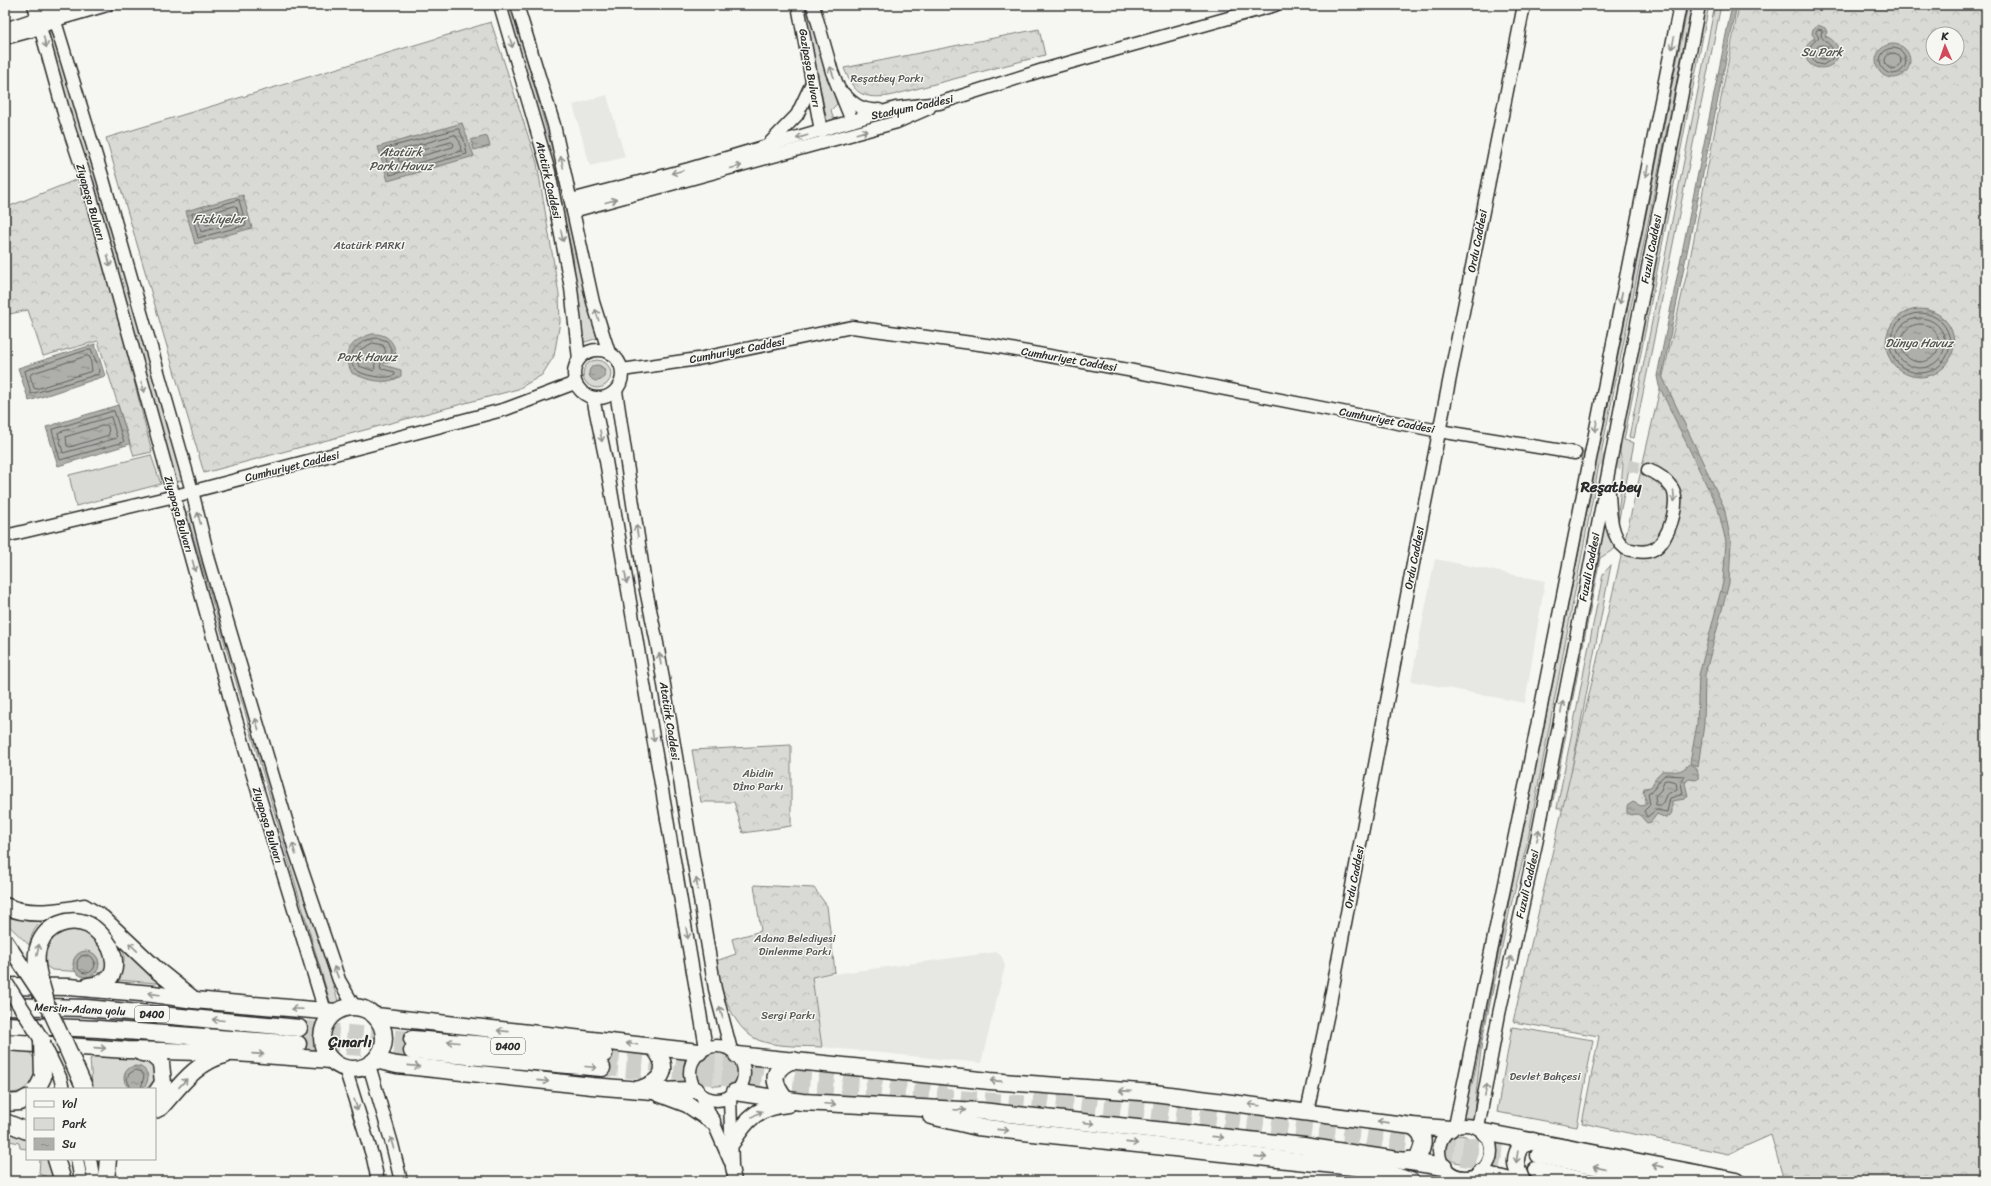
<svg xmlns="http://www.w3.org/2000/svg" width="1991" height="1186" viewBox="0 0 1991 1186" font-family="Sriracha,sans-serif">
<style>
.built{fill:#e7e7e3}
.green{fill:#d9d9d5;stroke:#828280}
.forest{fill:url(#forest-crowns);stroke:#828280;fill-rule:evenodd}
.water{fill:url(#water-ripples);stroke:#7a7a78}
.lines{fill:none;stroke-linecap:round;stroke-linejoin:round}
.shore{stroke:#5f5f5e;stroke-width:1}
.secondary-tunnel{stroke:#cdcdca;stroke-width:12;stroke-dasharray:12 6;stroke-linecap:butt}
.highway-tunnel{stroke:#cdcdca;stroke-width:16;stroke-dasharray:16 8;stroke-linecap:butt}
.secondary-casing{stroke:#2b2b2b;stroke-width:15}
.highway-casing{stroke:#2b2b2b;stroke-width:19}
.secondary{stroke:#f6f6f2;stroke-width:12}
.highway{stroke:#f6f6f2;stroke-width:16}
.secondary-bridge-casing{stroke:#2b2b2b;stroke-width:15;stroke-linecap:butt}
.primary-bridge-casing{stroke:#2b2b2b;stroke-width:17;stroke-linecap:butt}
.highway-bridge-casing{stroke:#2b2b2b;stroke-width:19;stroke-linecap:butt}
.secondary-bridge{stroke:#f6f6f2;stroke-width:12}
.primary-bridge{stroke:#f6f6f2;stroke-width:14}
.highway-bridge{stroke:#f6f6f2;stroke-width:16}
.oneway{stroke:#90908e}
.labels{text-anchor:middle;stroke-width:3;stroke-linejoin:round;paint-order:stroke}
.shield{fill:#f6f6f2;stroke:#686867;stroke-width:1}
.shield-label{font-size:10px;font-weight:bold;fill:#2b2b2b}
.street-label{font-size:11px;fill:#2b2b2b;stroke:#f6f6f2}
.park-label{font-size:11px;fill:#565656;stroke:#f6f6f2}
.water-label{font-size:12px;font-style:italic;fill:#525251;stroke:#f6f6f2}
.district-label{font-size:15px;font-weight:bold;fill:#2b2b2b;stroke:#f6f6f2}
</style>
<defs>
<pattern id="forest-crowns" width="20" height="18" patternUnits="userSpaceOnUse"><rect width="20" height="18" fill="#d9d9d5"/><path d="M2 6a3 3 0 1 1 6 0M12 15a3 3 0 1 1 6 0" fill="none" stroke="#babab7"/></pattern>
<pattern id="water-ripples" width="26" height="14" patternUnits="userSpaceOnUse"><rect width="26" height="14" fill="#aeaeab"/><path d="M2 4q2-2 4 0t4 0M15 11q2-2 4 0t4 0" fill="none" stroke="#8e8e8b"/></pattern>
</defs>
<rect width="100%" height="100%" fill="#f6f6f2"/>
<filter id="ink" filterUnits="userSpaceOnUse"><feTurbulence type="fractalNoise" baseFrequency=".025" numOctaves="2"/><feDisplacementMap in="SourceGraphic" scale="8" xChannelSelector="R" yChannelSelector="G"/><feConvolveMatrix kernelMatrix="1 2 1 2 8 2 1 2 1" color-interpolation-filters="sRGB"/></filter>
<g filter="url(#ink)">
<g class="built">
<path d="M607,95l18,62 -35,9 -17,-61z"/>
<path d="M1435,559l110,22 -20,122 -114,-22z"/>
<path d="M997,952l5,5 3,9 -24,97 -159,-16 -10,-70z"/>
</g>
<g class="green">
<path d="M506,5h5l44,154 43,179 -16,5 -9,-87 -22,-96z"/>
<path d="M804,5h4l29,99 -6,6 3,10 -7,2z"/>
<path d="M1688,5h4l-90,444 -75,395 -17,65 -28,132 -9,80 -14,-3 14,-37z"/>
<path d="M1705,5h4l-85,435 10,3 -16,81v-8l5,-51 -3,-12v-19l21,-99z"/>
<path d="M1715,5h6l-87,433 -5,-1z"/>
<path d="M53,32l65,216 65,232 -6,2 -130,-448z"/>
<circle cx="597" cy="374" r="14"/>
<path d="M151,455l10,29 -85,22 -7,-31z"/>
<path d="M1609,502l7,46 -16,10 -48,248 -2,-1z"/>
<path d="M191,510l148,494 -8,1 -145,-493z"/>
<path d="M1611,565l-47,245 -7,-2 46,-234z"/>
<path d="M5,910l44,6c-12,8 -17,15 -20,29l-24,-23z"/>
<path d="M78,927l27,13 5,20 -9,13 -49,-3 -6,-4c-3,-10 0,-28 10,-33 6,-3 15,-4 22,-6z"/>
<path d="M124,944l45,40 -51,-4 6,-18z"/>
<path d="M1512,1027l81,13 -16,87 -80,-15z"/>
<path d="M5,1049c6,1 20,0 25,4 12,12 2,35 -12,39 -4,1 -9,1 -13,1z"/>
<circle cx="717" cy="1069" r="17"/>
<path d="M97,1055l53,1 7,21 -11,12h-52l-2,-5 -2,-25z"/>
<path d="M5,1126l22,10v13l-7,-1 -1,-5 -14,-3z"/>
<circle cx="1460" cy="1149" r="14"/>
<path d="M40,1159h10l5,22h-8v-4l-8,-3z"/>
</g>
<g class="forest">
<path d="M1739,5h247v1167l-10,9h-192l-13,-46 -43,19 -146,-31 17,-87 -86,-14 176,-758zM1933,34h24v24h-24z"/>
<path d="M491,22l46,141 22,131 1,28 -6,34 -12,19 -24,14 -314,84 -98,-335z"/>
<path d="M1039,29l6,26 -156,41c-27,3 -35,-2 -45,-28z"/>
<path d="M78,179l34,114 40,159 -18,4 -36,-115 -55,15 -15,-46 -23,5v-107z"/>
<path d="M791,745v81l-48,7 -9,-31h-33l-9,-52z"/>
<path d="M754,885l60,3 13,18 8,66 -23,5 10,70c-18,-1 -41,0 -58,-5 -32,-8 -42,-54 -51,-80l23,-8 -4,-15 29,-8z"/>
</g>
<g class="water">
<path d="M1732,5h5l-75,371 62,131 7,35 -2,41 -24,92 -1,49 -6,43 -8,-4 7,-39 2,-49 24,-93 3,-40 -8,-33 -59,-123 -2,-10z"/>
<path d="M1818,25l7,3 2,4 -2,4c6,2 12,7 13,13 4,25 -37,25 -32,1 1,-6 4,-10 9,-12l-3,-4 1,-5z"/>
<circle cx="1893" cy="61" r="17"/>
<path d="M462,123l12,33 -86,25 -10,-34z"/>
<path d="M487,136l3,10 -16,4 -3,-10z"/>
<path d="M243,195l9,33 -57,16 -9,-33z"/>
<circle cx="1920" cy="343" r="34"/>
<path d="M372,334c16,-1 24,9 24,25l-4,3 -7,1 -2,2 18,5v6c-15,10 -34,4 -49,-3 -11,-21 -1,-33 20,-39z"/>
<path d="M95,344l10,32 -76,25 -11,-33z"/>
<circle cx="597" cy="373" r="8"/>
<path d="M118,405l12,39 -72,22 -12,-39z"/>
<path d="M1689,764c8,3 10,7 9,15l-3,1 -6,-1 -4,4 3,13 -3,3 -13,2c-1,8 3,13 -6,17l-9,-4 -6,8 -4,1c-6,-5 -6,-11 -15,-8l-5,-2v-7l6,-4 8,4 5,-1v-5l-3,-7 1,-5 7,-1 6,-11 5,-5c14,-1 16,4 27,-7z"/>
<circle cx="86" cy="964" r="13"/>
<circle cx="136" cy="1078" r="12"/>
</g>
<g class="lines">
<g class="shore">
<path d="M1818,29l4,1 -1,6c6,9 16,10 11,23l-9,6 -8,-2 -6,-10 2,-8 8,-8 -3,-4z"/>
<circle cx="1822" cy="52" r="7"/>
<circle cx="1893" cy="61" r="13"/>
<circle cx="1893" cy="61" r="8"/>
<path d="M459,129l5,11 3,14 -77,21 -6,-26z"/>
<path d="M455,135l5,7 1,9 -65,18 -2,-1 -3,-15z"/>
<path d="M452,142l2,2 -1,3 -53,15 -2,-2 1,-3z"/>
<path d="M239,200l7,25 -48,13 -6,-24z"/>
<path d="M235,206l2,2 3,14 -39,10 -3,-15z"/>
<path d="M231,214l2,2 -1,2 -25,7 -2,-1 1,-3z"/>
<circle cx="1920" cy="343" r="30"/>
<circle cx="1920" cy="343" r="25"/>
<circle cx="1920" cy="343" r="19"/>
<path d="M378,338l9,3 5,10 -1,6 -9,3 -2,7 3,2 12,3v3c-7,5 -35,1 -41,-7 -11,-17 10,-30 24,-30z"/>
<path d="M373,343l10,2 3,7c-6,6 -13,6 -11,18l-1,1 -15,-5 -3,-8 4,-8z"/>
<path d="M91,349l9,22 -1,3 -68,20 -6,-23z"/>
<path d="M87,356l3,1 2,14 -56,18 -2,-1 -4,-12 1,-2z"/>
<path d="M114,411l10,31 -64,18 -8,-30z"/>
<path d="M111,417l6,21 -54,15 -5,-20z"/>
<path d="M106,425l2,1 1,9 -39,12 -3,-1 -1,-9z"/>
<path d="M1665,775l19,1 -3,7 2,11 -13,4 -3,14 -11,-2 -9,7 -3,-6 6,-6 -2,-12c11,-5 8,-12 17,-18z"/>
<path d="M1668,780l8,2 1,7 -11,6 -4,10h-6l-1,-9 6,-6 3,-9z"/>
<circle cx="86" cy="964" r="9"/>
<path d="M131,1089l-4,-10 2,-5 6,-4 6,2 3,4 -3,13"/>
</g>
<path class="secondary-tunnel" d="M1575,453l73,17"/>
<g class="highway-tunnel">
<path d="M299,1028l113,11"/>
<path d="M298,1044l114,7"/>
<path d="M604,1054l343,30"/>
<path d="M602,1068l547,46 220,29 167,27"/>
<path d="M1034,1092l116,10 389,53"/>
</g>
<g class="secondary-casing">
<g id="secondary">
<path d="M34,5l31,112 22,66 147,530 91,298 1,11"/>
<path d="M50,5l53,174 89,312 17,69 85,287 45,133 15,26"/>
<path d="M500,5l49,167 22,116 8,71"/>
<path d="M517,5l37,120 39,177 16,51"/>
<path d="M798,5l23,126"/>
<path d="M813,5l19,67 20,49"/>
<path d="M5,29l71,-24"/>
<path d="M5,38l26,-7 31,-13 45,-13"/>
<path d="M843,93c10,11 20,19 36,17"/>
<path d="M767,146l30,-31 15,-32"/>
<path d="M571,200l118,-31 207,-61 43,-5 104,-33 232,-65"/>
<path d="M573,211l324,-89 32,-14"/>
<circle cx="598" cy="374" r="24"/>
<path d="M622,370l76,-11 154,-32 142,19 134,24 311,61 136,22"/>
<path d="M616,391l30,199 11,53 58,346 16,61"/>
<path d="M593,398l13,63 100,587"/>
<path d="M1609,493c1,17 1,44 16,55 2,2 8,2 11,3 6,1 13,1 18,-2 14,-7 27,-47 18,-61 -6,-9 -13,-14 -24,-18"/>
<path d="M5,536l170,-40 331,-87 69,-26"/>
<circle cx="717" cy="1073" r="27"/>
<path d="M369,1065l23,79 9,37"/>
<path d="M345,1068l28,90 5,23"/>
<path d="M702,1096l28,65"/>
<path d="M730,1096l2,71 3,14"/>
<path d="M1307,1112l22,-104 87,-460 108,-543"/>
<circle cx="1465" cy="1151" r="26"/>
<path d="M1455,1126l71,-344 154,-777"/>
<path d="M1478,1128l21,-114 38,-175 162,-834"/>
<path d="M77,1159l4,22"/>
<path d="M90,1159l4,22"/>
</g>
</g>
<g class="highway-casing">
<g id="highway">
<path d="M5,906c24,11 54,6 79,1l18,11 56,53 36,29"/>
<path d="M5,986l64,1 84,7 41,6 142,12"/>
<path d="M88,986c26,-2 31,-18 22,-39"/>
<path d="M5,1006l81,2 213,20"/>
<circle cx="353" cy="1038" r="31"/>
<path d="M376,1016l323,36"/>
<path d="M5,1025l94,4 199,15"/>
<path d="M412,1039l192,15"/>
<path d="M5,1042l122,8 109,3 95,7"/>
<path d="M412,1051l190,17"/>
<path d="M142,1053l10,2 9,8 2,20 -8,12"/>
<path d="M737,1055l253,26 164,12 258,33 38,3"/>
<path d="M375,1060l22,5 195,21 61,5 43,-1"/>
<path d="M640,1089c24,-8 31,-22 13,-42"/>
<path d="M735,1092l67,10 179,9 323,35 140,21"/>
<path d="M658,1093l29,11 25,17"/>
<path d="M786,1100c-15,-18 -15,-31 7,-40"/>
<path d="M5,1103l15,-1 7,-4"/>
<path d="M155,1110l6,-3c18,-20 36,-46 64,-52"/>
<path d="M931,1116l46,11 376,40 40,8 18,6"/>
<path d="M5,1122l22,9"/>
<path d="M1484,1132l253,49"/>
<path d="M732,1142c15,-24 26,-35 56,-38"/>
<path d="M1539,1155l126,26"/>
<path d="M56,1159l7,22"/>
<path d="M1402,1161l15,-2c7,-13 10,-25 -5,-33"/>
<path d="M1536,1170l50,11"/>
<path d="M1480,1173l30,8"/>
<path d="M106,1181l2,-22"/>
<path d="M1522,1181c-6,-12 -10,-24 0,-36l11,-4"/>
</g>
</g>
<use href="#secondary" class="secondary"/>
<use href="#highway" class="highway"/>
<g class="secondary-bridge-casing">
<path id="secondary-bridge" d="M43,1042l17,35 3,12"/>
</g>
<g class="primary-bridge-casing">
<g id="primary-bridge">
<path d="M5,940l41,62 18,39"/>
<path d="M5,982l37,58"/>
</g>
</g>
<g class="highway-bridge-casing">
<g id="highway-bridge">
<path d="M46,1002c-4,-17 -14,-40 -7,-57 7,-20 31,-29 50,-20 9,5 16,14 21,22"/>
<path d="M64,1041l21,48"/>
<path d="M37,1089l6,-12 -1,-37"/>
</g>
</g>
<use href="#secondary-bridge" class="secondary-bridge"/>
<use href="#primary-bridge" class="primary-bridge"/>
<use href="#highway-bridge" class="highway-bridge"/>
</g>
<defs><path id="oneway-shaft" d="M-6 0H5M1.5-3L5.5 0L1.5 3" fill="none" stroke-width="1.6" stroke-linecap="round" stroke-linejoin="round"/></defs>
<g class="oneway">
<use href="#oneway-shaft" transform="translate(45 42) rotate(75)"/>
<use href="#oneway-shaft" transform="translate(511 42) rotate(74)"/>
<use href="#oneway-shaft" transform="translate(1673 43) rotate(101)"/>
<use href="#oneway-shaft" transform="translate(832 72) rotate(-110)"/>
<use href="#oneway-shaft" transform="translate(862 132) rotate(-16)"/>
<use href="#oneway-shaft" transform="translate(802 137) rotate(164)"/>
<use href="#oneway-shaft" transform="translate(562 162) rotate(-103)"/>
<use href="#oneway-shaft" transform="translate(736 167) rotate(-15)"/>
<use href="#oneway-shaft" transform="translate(1647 171) rotate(101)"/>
<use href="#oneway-shaft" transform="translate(677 172) rotate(166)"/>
<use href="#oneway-shaft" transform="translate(611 201) rotate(-15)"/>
<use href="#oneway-shaft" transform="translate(562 236) rotate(79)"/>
<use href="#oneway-shaft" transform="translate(109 261) rotate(75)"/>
<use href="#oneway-shaft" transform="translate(1621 298) rotate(102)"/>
<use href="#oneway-shaft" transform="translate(597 315) rotate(-107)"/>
<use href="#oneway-shaft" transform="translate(143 387) rotate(75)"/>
<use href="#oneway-shaft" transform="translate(1596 426) rotate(101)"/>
<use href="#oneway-shaft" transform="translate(601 436) rotate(80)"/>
<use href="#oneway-shaft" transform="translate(1674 496) rotate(85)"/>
<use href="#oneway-shaft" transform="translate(199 518) rotate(-104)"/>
<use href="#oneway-shaft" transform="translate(637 531) rotate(-99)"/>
<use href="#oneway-shaft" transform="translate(194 566) rotate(75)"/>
<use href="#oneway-shaft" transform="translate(626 578) rotate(80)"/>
<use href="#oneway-shaft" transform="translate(660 659) rotate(-99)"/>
<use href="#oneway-shaft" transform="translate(1562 707) rotate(-79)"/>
<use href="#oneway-shaft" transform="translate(257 724) rotate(-106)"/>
<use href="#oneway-shaft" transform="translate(653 736) rotate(80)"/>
<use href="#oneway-shaft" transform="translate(1538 835) rotate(-79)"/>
<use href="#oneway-shaft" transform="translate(294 849) rotate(-107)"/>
<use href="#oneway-shaft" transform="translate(697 884) rotate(-99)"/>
<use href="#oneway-shaft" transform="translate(687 933) rotate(80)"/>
<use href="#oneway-shaft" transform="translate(133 947) rotate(-136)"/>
<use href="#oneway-shaft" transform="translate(38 950) rotate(-79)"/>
<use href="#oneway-shaft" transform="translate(1510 962) rotate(-78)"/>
<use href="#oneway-shaft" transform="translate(336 972) rotate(-111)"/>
<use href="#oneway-shaft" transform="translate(154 994) rotate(-173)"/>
<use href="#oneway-shaft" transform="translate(297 1009) rotate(-177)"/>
<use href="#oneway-shaft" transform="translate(721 1012) rotate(-105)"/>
<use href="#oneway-shaft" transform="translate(218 1020) rotate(-175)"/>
<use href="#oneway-shaft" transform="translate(503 1031) rotate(-174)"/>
<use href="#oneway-shaft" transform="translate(453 1042) rotate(-175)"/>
<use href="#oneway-shaft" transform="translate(632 1044) rotate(-173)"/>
<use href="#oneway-shaft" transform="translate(100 1048) rotate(4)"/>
<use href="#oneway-shaft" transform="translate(258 1054) rotate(4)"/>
<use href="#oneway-shaft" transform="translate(414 1066) rotate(6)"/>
<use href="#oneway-shaft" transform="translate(591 1067) rotate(5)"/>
<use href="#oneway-shaft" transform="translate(543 1081) rotate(6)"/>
<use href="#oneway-shaft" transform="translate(996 1081) rotate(-176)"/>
<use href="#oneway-shaft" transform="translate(183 1083) rotate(-47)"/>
<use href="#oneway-shaft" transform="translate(1486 1090) rotate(-79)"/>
<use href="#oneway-shaft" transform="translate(1125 1091) rotate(-176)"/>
<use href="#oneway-shaft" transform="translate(830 1104) rotate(3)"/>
<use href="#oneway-shaft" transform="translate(356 1105) rotate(72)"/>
<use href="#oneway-shaft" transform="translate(1254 1105) rotate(-173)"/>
<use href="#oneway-shaft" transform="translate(960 1110) rotate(2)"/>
<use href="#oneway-shaft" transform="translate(757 1114) rotate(-29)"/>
<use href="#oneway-shaft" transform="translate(1383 1122) rotate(-172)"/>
<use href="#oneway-shaft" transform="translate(1089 1123) rotate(6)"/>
<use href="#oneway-shaft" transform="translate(1003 1130) rotate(6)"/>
<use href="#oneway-shaft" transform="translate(1218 1137) rotate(6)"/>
<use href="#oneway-shaft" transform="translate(392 1143) rotate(-105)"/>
<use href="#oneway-shaft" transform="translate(1132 1143) rotate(6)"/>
<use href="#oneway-shaft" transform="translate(1261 1157) rotate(6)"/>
<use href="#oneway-shaft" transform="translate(1517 1157) rotate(98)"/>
<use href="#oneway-shaft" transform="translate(1658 1166) rotate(-169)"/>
<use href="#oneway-shaft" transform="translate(1599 1168) rotate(-169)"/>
</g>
</g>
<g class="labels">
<g class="shield">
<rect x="135" y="1006" width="34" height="16" rx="3"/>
<rect x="491" y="1038" width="34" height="16" rx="3"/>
</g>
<g class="shield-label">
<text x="152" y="1018">D400</text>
<text x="508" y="1050">D400</text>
</g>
<g class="street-label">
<text transform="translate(810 68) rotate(80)" y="4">Gazipaşa Bulvarı</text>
<text transform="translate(912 107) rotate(-12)" y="4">Stadyum Caddesi</text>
<text transform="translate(549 180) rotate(77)" y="4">Atatürk Caddesi</text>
<text transform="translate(91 202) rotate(74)" y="4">Ziyapaşa Bulvarı</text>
<text transform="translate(1477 241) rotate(-79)" y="4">Ordu Caddesi</text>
<text transform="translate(1651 249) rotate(-79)" y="4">Fuzuli Caddesi</text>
<text transform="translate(737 350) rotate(-11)" y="4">Cumhuriyet Caddesi</text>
<text transform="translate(1069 359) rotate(10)" y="4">Cumhuriyet Caddesi</text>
<text transform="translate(1387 420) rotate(11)" y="4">Cumhuriyet Caddesi</text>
<text transform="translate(292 466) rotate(-14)" y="4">Cumhuriyet Caddesi</text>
<text transform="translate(179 514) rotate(74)" y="4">Ziyapaşa Bulvarı</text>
<text transform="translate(1414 558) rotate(-79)" y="4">Ordu Caddesi</text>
<text transform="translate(1589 567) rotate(-79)" y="4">Fuzuli Caddesi</text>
<text transform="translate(670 721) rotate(81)" y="4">Atatürk Caddesi</text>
<text transform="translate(268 825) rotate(73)" y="4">Ziyapaşa Bulvarı</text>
<text transform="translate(1354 877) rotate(-79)" y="4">Ordu Caddesi</text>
<text transform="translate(1527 884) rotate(-77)" y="4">Fuzuli Caddesi</text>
<text transform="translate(80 1009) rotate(3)" y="4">Mersin-Adana yolu</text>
</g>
<g class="park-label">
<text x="887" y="82">Reşatbey Parkı</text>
<text x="369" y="249">Atatürk PARKI</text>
<text x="758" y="777">Abidin<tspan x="758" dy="13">Dİno Parkı</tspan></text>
<text x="795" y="942">Adana Belediyesi<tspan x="795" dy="13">Dinlenme Parkı</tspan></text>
<text x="788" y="1019">Sergi Parkı</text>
<text x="1545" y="1080">Devlet Bahçesi</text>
</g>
<g class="water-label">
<text x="1822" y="56">Su Park</text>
<text x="401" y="156">Atatürk<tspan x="401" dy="14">Parkı Havuz</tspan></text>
<text x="219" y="223">Fiskiyeler</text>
<text x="1919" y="347">Dünya Havuz</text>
<text x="367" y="361">Park Havuz</text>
</g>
<g class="district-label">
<text x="1611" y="492">Reşatbey</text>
<text x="350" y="1047">Çınarlı</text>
</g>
</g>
<rect width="1991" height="1186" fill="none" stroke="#f6f6f2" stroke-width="20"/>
<rect x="10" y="10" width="1971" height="1166" fill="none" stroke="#2b2b2b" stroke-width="1.5" filter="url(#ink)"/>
<rect x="26" y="1088" width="130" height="72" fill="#f6f6f2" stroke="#a5a5a2"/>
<rect x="34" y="1101" width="20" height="6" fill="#f6f6f2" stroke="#a5a5a2"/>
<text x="62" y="1108" font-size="12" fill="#2b2b2b">Yol</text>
<rect x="34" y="1118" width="20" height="12" fill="#d9d9d5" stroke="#a5a5a2"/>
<text x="62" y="1128" font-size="12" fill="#2b2b2b">Park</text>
<rect x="34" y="1138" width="20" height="12" fill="url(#water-ripples)" stroke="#a5a5a2"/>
<text x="62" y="1148" font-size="12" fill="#2b2b2b">Su</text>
<g transform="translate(1945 46) rotate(358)"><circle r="19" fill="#f6f6f2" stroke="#a5a5a2"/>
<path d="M0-3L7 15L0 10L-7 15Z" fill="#d1495b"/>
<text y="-6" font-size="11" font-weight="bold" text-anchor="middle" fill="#2b2b2b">K</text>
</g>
</svg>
